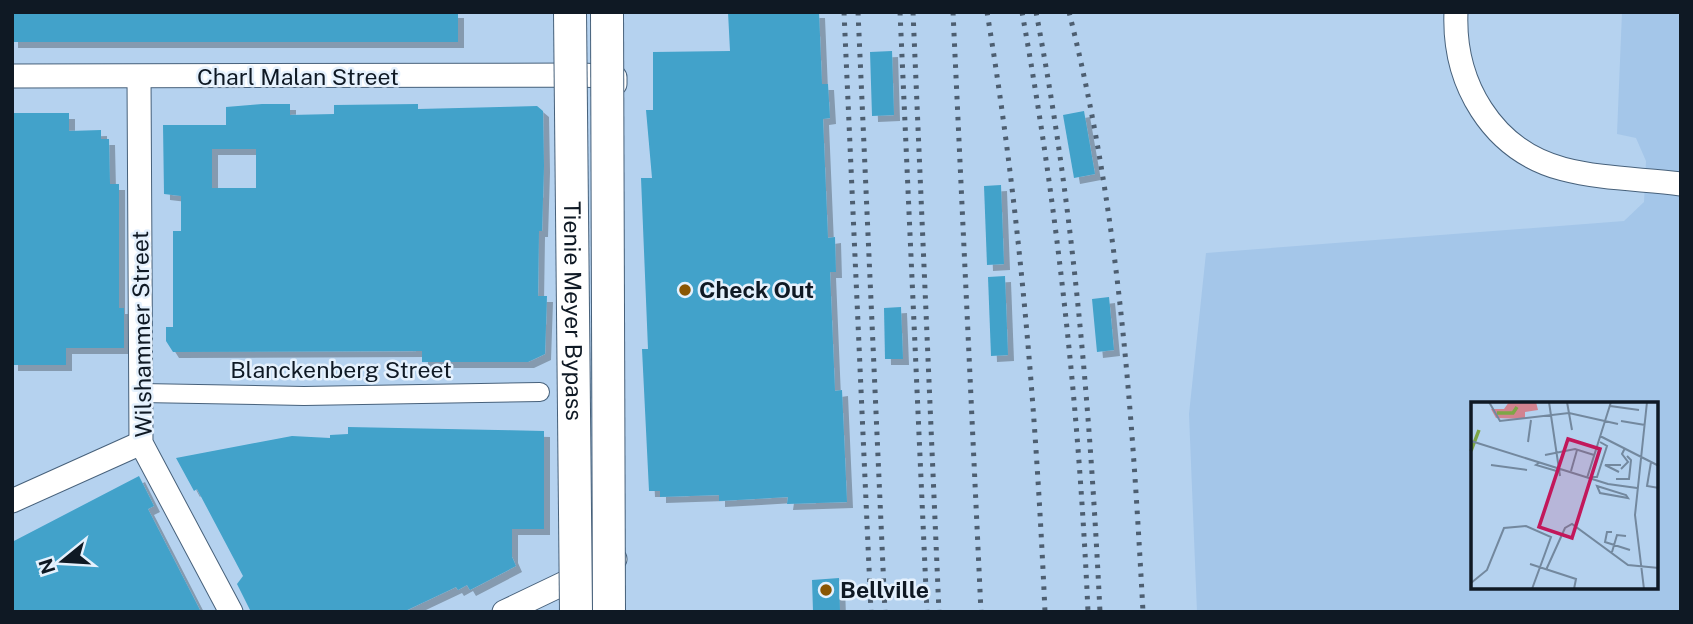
<svg xmlns="http://www.w3.org/2000/svg" width="1693" height="624" viewBox="0 0 1693 624" font-family="'Public Sans',sans-serif">
<style>
.built{fill:#a4c6e9;fill-rule:evenodd}
.building{fill:#42a2ca;fill-rule:evenodd;filter:url(#shadow)}
.lines{fill:none;stroke-linecap:round;stroke-linejoin:round}
.pedestrian-casing{stroke:#47617b;stroke-width:20}
.minor-casing{stroke:#47617b;stroke-width:25}
.pedestrian{stroke:#fff;stroke-width:18}
.minor{stroke:#fff;stroke-width:23}
.rail{stroke:#4d5e70;stroke-width:5;stroke-dasharray:3.5 7;stroke-linecap:butt}
.secondary-bridge-casing{stroke:#47617b;stroke-width:34;stroke-linecap:butt}
.secondary-bridge{stroke:#fff;stroke-width:32}
.poi-dot{fill:#8a5603;stroke:#e5f1fd;stroke-width:2.5}
.labels{text-anchor:middle;stroke-width:5;stroke-linejoin:round;paint-order:stroke}
.street-label{font-size:23px;fill:#0f1924;stroke:#e5f1fd}
.poi-label{font-size:23px;font-weight:bold;fill:#0f1924;stroke:#e5f1fd;text-anchor:start}
.inset-river{fill:none;stroke:#7ea646;stroke-width:3.5}
.inset-road{fill:none;stroke:#73889e;stroke-width:2}
.view{fill:#c2185b;fill-opacity:0.15;stroke:#c2185b;stroke-width:3.5}
.inset-edge{fill:none;stroke:#0f1924;stroke-width:3.5}
</style>
<defs>
<filter id="shadow"><feDropShadow dx="6" dy="6" stdDeviation="0" flood-color="#0004"/></filter>
</defs>
<rect width="100%" height="100%" fill="#b5d2ef"/>
<path class="built" d="M1622,12h59v600h-484l-8,-198 17,-161 418,-32 20,-19 2,-41 -10,-23 -19,-4zM1472,404h184v183h-184z"/>
<g class="building">
<rect x="12" y="12" width="446" height="30"/>
<path d="M728,12h91l3,72h6l2,34 -7,1 5,119 7,-1 1,35h-6l5,119 7,-1 5,112 -60,2 1,-7 -69,4v-6l-59,2v-6h-11l-7,-142h6l-7,-171h11l-6,-68h7v-58l77,-1z"/>
<path d="M892,51l2,64 -22,1 -2,-64z"/>
<path d="M262,104h28v11l44,-1v-9l84,-1v5l119,-3 6,5 1,55 -2,65h-3l-1,65h9l-2,58 -17,8h-106v-11l-249,1 -7,-11v-14h7v-96h8v-35l-17,-2 -1,-69h63v-18zM212,149h44v39h-44z"/>
<path d="M1084,111l11,63 -21,4 -11,-63z"/>
<path d="M12,113h57v18l32,-1v9h8l1,45h9v124h5v40h-58v17h-54z"/>
<path d="M1001,185l3,79 -17,1 -3,-79z"/>
<path d="M1005,276l3,79 -17,1 -3,-79z"/>
<path d="M1109,297l5,53 -17,2 -5,-53z"/>
<path d="M901,307l2,52h-18l-1,-51z"/>
<path d="M348,427l196,4v98h-32v28l4,9 -46,24 -3,-5 -9,5 -2,-3 -53,25h-152l-14,-28 6,-8 -46,-87 -3,2 -18,-33 116,-22 38,2v-3l18,-1z"/>
<path d="M139,476l15,30 -6,3 53,103h-189v-70z"/>
<path d="M839,578l1,34h-27l-1,-32z"/>
</g>
<g class="lines">
<g class="pedestrian-casing">
<path id="pedestrian" d="M141,393l163,3 236,-4"/>
</g>
<g class="minor-casing">
<g id="minor">
<path d="M1456,12c-3,70 35,138 107,157 38,10 79,10 118,15"/>
<path d="M12,76l571,-1 32,2v7"/>
<path d="M139,77l2,366 90,169"/>
<path d="M12,501l129,-58"/>
<path d="M504,612l111,-53"/>
</g>
</g>
<use href="#pedestrian" class="pedestrian"/>
<use href="#minor" class="minor"/>
<g class="rail">
<path d="M844,12l27,600"/>
<path d="M858,12l27,600"/>
<path d="M900,12l27,600"/>
<path d="M913,12l26,600"/>
<path d="M953,12l28,600"/>
<path d="M987,12c33,199 49,399 58,600"/>
<path d="M1022,12c36,199 57,398 66,600"/>
<path d="M1036,12c38,198 54,398 64,600"/>
<path d="M1069,12c50,197 63,398 74,600"/>
</g>
<g class="secondary-bridge-casing">
<g id="secondary-bridge">
<path id="s1" d="M570,12l6,600"/>
<path d="M607,12l2,600"/>
</g>
</g>
<use href="#secondary-bridge" class="secondary-bridge"/>
</g>
<g class="poi-dot">
<circle cx="685" cy="290" r="7"/>
<circle cx="826" cy="590" r="7"/>
</g>
<g class="labels">
<g class="street-label">
<text x="298" y="85">Charl Malan Street</text>
<text dy="8" stroke="none"><textPath href="#s1" startOffset="299">Tienie Meyer Bypass</textPath></text>
<text transform="translate(142 334) rotate(-91)" y="8">Wilshammer Street</text>
<text x="341" y="378">Blanckenberg Street</text>
</g>
<g class="poi-label">
<text x="699" y="298">Check Out</text>
<text x="840" y="598">Bellville</text>
</g>
</g>
<g transform="translate(1471 402)">
<rect width="187" height="187" fill="#b5d2ef"/>
<path d="M38,0h27l2,8 -13,2v7l-29,-1 -5,-9h13z" fill="#d28390"/>
<path class="inset-river" d="M26,11h16l4,-6M0,49l8,-21"/>
<path class="inset-road" d="M18,0l11,19 69,-8 49,11M78,0l11,74M96,0l5,28M139,4l29,4M150,19l24,4M129,34l59,30M0,39l137,43 29,4M57,40l3,-22M74,53l30,-6 19,6M180,60l-4,24 12,2M68,61l-3,2 24,7M20,63l36,5M150,67l7,-7 -6,-8 3,-6M100,69l6,-21M148,70l-14,-7h16M121,75h5l10,-31 -7,-4M116,76l24,-76M145,77h13l2,-19 -4,-4M126,84l29,9 2,3 -28,-5zM141,130h-5l-2,10 25,8M141,150l5,-17 9,1M59,162l46,15 -2,10M75,168l19,-42 7,-4 56,41 31,3M0,181l16,-13 17,-42 22,-2 25,11 -19,52M173,187l-9,-74 12,-113"/>
<path class="view" d="M97,37l32,10 -28,89 -33,-11z"/>
<rect width="187" height="187" class="inset-edge"/>
</g>
<rect width="1693" height="624" fill="none" stroke="#0f1924" stroke-width="28"/>
<g transform="translate(63 561) rotate(252)" stroke="#e5f1fd" stroke-width="5" paint-order="stroke">
<path d="M0-5L12 26L0 18L-12 26Z" fill="#0f1924"/>
<text y="-10" font-size="19" font-weight="bold" text-anchor="middle" fill="#0f1924">N</text>
</g>
</svg>
